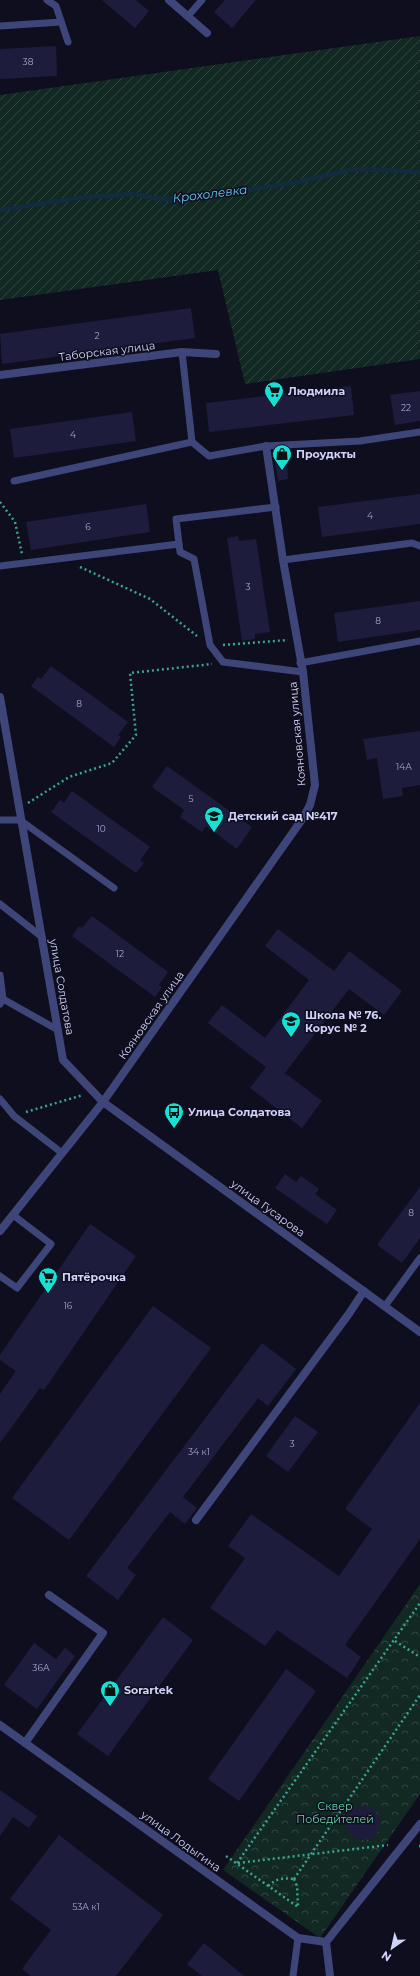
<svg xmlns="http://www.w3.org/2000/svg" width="420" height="1976" viewBox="0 0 420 1976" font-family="Montserrat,sans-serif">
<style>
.forest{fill:url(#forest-crowns)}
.garden{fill:url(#garden-furrows)}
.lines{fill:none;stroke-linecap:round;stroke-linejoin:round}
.stream{stroke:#122b3f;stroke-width:4.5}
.building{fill:#1e1c3d}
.path{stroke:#39a68e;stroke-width:2.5;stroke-dasharray:2 3;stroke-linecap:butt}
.service{stroke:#3e4579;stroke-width:7}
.minor{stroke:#3e4579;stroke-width:8}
.tertiary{stroke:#3e4579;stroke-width:8}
.labels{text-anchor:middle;stroke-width:3;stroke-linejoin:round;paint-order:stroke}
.number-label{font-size:9px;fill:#a4a4cb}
.street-label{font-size:11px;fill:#d0d2fa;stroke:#0f0e1e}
.poi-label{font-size:11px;font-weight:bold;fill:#d0d2fa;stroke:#0f0e1e;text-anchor:start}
.park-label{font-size:11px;fill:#64d3a5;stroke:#0f0e1e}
.water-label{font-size:12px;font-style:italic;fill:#68c7f0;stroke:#0f0e1e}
</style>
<defs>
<pattern id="forest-crowns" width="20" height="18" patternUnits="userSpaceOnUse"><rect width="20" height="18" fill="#122823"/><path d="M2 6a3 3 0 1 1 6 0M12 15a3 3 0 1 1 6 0" fill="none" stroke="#334644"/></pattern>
<pattern id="garden-furrows" width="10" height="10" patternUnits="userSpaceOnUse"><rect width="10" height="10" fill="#122823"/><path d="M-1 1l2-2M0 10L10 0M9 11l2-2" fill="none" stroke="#334644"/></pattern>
</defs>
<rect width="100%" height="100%" fill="#0f0e1e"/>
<path class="forest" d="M420,1584v210l-100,144 -97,-68z"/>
<path class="garden" d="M420,36v323l-175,25 -27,-114 -218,30v-205z"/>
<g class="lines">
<path class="stream" d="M0,210l78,-12 52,-4 47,7 116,-18 62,-14 65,3"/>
</g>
<g class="building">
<path d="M102,0h34l13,11 -14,17z"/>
<path d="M225,0h31l-24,28 -18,-16z"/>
<path d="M56,46l1,30 -57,3v-30z"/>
<path d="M191,308l4,30 -193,26 -2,-30z"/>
<path d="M351,386l3,29 -145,17 -3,-29z"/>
<path d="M420,391v30l-25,4 -5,-30z"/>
<path d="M132,412l4,29 -122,17 -4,-29z"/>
<path d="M275,462h12l1,17 -10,2z"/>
<path d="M420,494v30l-98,13 -4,-30z"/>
<path d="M146,504l4,28 -119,18 -5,-28z"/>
<path d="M238,536l1,5 17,-2 14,93 -15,2v5l-13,2 -15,-103z"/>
<path d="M420,601v29l-82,12 -4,-29z"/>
<path d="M51,666l77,56 -10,13 3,2 -7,10 -83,-61 7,-9 3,2z"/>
<path d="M420,731v54l-18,3 1,8 -20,3 -6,-41 -10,2 -4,-21z"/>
<path d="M167,766l85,61 -15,22 -31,-23 -4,6 -22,-15 4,-7 -32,-23z"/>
<path d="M72,791l78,56 -10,13 4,3 -8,10 -85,-61 9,-12 4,3z"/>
<path d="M92,916l76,56 -9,13 3,2 -7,10 -83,-61 7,-10 3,2z"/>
<path d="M278,929l56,42 15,-20 53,40 -18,24 -35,-26 -64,84 37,28 -20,27 -52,-40 16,-21 -58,-44 14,-18 43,33 44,-58 -44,-34z"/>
<path d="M285,1174l11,8 5,-6 18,13 -4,5 22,16 -10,14 -52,-36z"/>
<path d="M420,1187v51l-18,25 -25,-18z"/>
<path d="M90,1224l46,32 -92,134 -4,-2 -40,55v-49l16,-23 -16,-11v-5z"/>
<path d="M153,1306l58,42 -142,192 -57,-42z"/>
<path d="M262,1343l34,26 -28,37 -10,-8 -75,99 14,11 -12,16 -15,-12 -43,56 9,7 -18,25 -32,-24z"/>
<path d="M420,1403v136l-75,106 16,12 -14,21 -70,-48 -12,16 -55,-38 35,-50 -17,-12 23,-32 88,62 33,-47 -27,-20z"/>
<path d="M295,1416l23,16 -30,40 -22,-16z"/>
<path d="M163,1617l30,23 -85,116 -31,-22z"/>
<path d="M34,1643l22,16 9,-11 10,8 -38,53 -33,-24z"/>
<path d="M286,1669l30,22 -77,110 -31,-22z"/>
<path d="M0,1790l37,26 -8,12 -16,-11 -13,19z"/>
<circle cx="363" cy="1823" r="17"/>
<path d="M59,1835l104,80 -47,61h-85l-9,-7 29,-39 -41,-31z"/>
<path d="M204,1943l40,33h-42l-15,-12z"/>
</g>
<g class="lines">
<g class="path">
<path d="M0,502l15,20 7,32"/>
<path d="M80,567l70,32 47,37"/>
<path d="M223,645l65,-5"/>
<path d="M28,803l41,-26 43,-14 24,-28 -6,-62 82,-9"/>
<path d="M26,1112l57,-17"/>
<path d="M395,1641l25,16"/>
<path d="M419,1846h1"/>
<path d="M226,1856l72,51"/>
<path d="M237,1863l183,-260"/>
<path d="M238,1863l150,-18"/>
<path d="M294,1879l126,-184"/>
<path d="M294,1879l3,7 1,21"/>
<path d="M268,1886c9,-8 15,-8 26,-7"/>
</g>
<g class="service">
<path d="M47,0l9,6 12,36"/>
<path d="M188,16l14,-16"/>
<path d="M0,26l61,-4"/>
<path d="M182,352l10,90"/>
<path d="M14,481l178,-39 17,14 57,-10 94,-5 60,-9"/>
<path d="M276,507l-100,12 4,33 14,7 16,86 13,17 80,10"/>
<path d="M283,560l129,-17 8,3"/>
<path d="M0,566l179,-22"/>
<path d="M300,663l120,-22"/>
<path d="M0,820h20l94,68"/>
<path d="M0,904l42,33"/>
<path d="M0,975l3,24"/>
<path d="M0,1004l3,-5 55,31"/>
<path d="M0,1099l14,17 48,37"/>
<path d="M0,1276l17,12 34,-44 -38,-29"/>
<path d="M385,1306l35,-48"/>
<path d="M293,1976l5,-38"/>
</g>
<g class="minor">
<path d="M169,0l38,33"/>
<path d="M0,375l182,-23 34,2"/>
<path d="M0,697l63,363 40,42 200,-284 7,-13 5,-20 -12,-113 -20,-112 -17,-114"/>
<path d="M196,1520l152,-205 16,-24"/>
<path d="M25,1743l78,-110 -54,-38"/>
<path d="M326,1942l4,34"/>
</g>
<g class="tertiary">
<path d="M0,1231l103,-129 317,230"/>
<path d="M0,1725l298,213 28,4 94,-118"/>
</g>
</g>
<defs>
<g id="supermarket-pin" transform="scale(1)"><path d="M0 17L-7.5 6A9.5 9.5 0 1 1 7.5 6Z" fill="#16e1d4" stroke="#0f0e1e"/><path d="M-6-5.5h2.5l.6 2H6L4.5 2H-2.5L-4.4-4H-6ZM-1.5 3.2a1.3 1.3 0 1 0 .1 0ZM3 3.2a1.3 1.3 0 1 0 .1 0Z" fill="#111"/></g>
<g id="shop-pin" transform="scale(1)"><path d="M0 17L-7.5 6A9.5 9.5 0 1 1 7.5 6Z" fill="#16e1d4" stroke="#0f0e1e"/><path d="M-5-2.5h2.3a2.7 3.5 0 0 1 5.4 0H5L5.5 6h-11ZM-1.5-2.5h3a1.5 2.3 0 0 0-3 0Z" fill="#111"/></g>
<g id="school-pin" transform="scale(1)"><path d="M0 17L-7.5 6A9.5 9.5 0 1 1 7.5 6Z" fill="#16e1d4" stroke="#0f0e1e"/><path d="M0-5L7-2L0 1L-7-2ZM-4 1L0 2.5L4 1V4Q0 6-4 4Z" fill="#111"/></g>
<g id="bus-pin" transform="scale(1)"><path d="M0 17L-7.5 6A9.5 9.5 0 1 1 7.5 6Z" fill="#16e1d4" stroke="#0f0e1e"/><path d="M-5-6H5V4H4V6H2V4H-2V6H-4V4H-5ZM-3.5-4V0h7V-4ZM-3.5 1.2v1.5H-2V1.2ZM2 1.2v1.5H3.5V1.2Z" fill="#111"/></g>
</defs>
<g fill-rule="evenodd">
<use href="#supermarket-pin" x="274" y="391"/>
<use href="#shop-pin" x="282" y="454"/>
<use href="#school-pin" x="214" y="816"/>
<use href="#school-pin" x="291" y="1021"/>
<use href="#bus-pin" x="174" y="1112"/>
<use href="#supermarket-pin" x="48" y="1277"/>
<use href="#shop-pin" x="110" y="1690"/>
</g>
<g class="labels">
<g class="number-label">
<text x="28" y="65">38</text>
<text x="97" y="339">2</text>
<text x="406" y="411">22</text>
<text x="73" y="438">4</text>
<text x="370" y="519">4</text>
<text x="88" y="530">6</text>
<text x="248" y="590">3</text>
<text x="378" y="624">8</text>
<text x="79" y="707">8</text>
<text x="404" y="770">14А</text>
<text x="191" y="802">5</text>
<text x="101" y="832">10</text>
<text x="120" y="957">12</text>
<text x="411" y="1216">8</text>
<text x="68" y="1309">16</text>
<text x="292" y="1447">3</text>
<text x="199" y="1455">34 к1</text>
<text x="41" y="1671">36А</text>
<text x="86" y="1910">53А к1</text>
</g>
<g class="street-label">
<text transform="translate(107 351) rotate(-7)" y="4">Таборская улица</text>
<text transform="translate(297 734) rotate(-95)" y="4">Кояновская улица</text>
<text transform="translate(62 987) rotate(80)" y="4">улица Солдатова</text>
<text transform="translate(151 1015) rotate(-55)" y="4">Кояновская улица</text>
<text transform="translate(268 1208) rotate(36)" y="4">улица Гусарова</text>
<text transform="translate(181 1841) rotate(36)" y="4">улица Лодыгина</text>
</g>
<g class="poi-label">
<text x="288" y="395">Людмила</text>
<text x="296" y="458">Проудкты</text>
<text x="228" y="820">Детский сад №417</text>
<text x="305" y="1019">Школа № 76.<tspan x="305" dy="13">Корус № 2</tspan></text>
<text x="188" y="1116">Улица Солдатова</text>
<text x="62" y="1281">Пятёрочка</text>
<text x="124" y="1694">Sorartek</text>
</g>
<g class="park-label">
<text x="335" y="1810">Сквер<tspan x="335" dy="13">Победителей</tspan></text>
</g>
<g class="water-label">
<text transform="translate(210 194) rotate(-7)" y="4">Крохолевка</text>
</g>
</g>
<g transform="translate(392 1948) rotate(214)" stroke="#0f0e1e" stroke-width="3" paint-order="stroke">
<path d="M0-3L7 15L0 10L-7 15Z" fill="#d0d2fa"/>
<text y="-6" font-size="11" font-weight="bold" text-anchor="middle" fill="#d0d2fa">N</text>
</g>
</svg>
